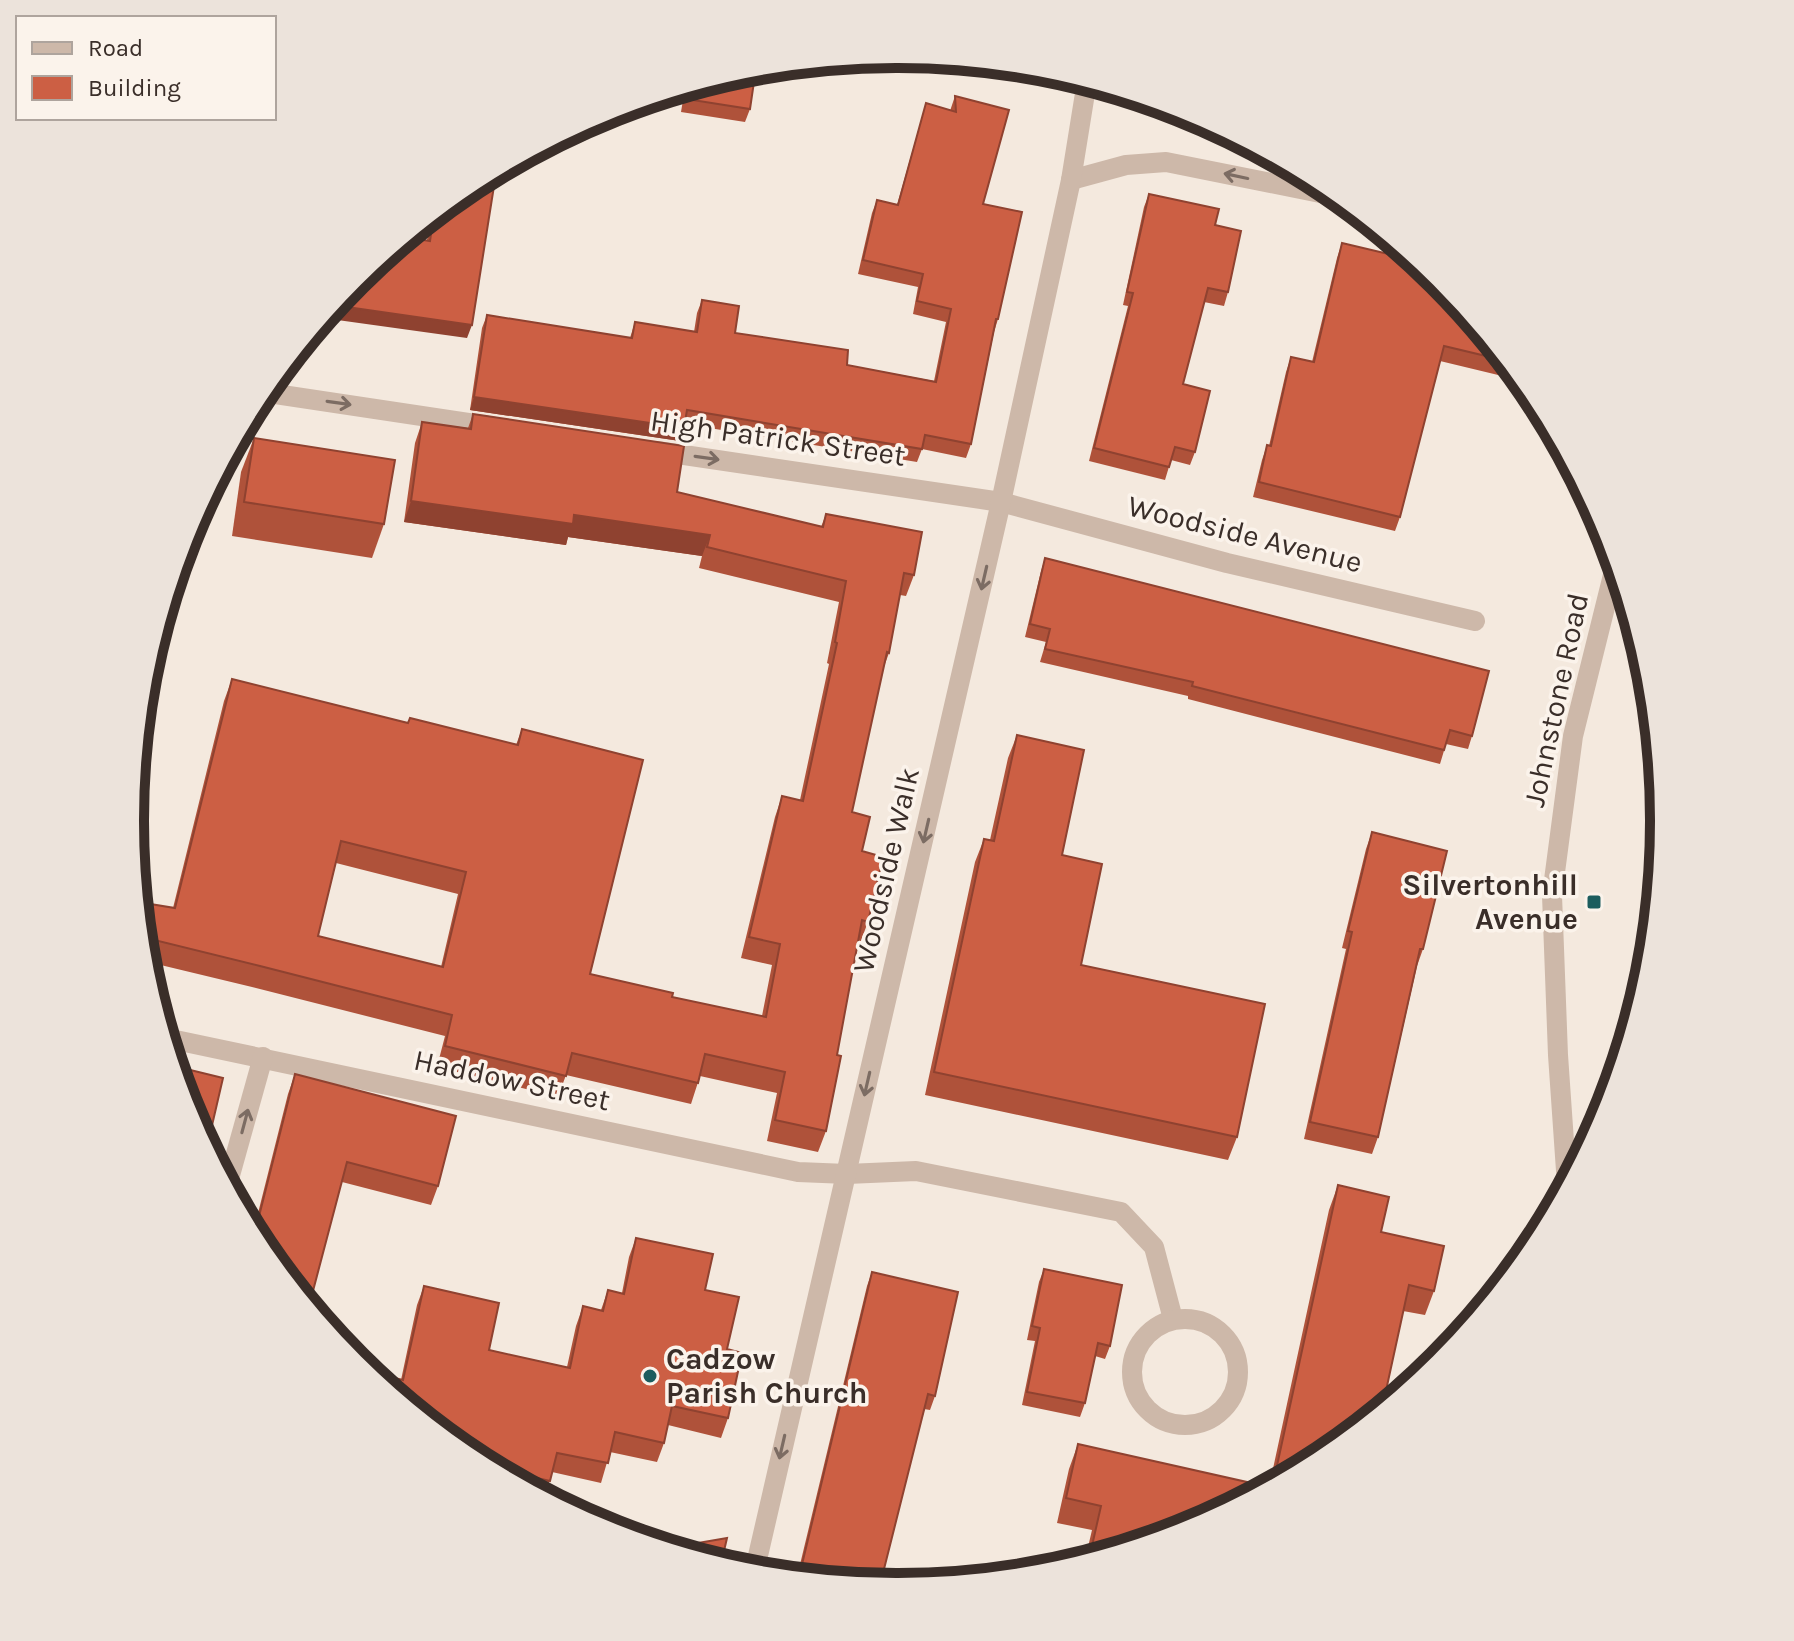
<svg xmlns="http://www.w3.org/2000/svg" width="1794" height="1641" viewBox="0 0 1794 1641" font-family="Karla,sans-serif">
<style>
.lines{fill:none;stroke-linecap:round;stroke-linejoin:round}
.minor{stroke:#cdb8a9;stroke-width:20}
.wall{fill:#af523a;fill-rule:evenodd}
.shaded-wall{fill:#8f4230}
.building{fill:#cc5f44;stroke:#8f4230;stroke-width:2;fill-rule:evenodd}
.oneway{stroke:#7c6c63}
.poi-dot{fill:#1c5d5e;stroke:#fbf3eb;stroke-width:3}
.labels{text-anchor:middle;stroke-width:7;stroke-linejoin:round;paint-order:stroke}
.street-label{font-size:30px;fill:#3a2e29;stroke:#fbf3eb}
.poi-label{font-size:30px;font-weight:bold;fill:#3a2e29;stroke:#fbf3eb;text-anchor:end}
.rim{fill:none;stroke:#3a2e29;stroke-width:10}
</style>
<rect width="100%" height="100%" fill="#f4e9de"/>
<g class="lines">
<g class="minor">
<path d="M1071,180l55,-15 40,-3 174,35"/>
<path d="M262,392l233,35"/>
<path d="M657,451l344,51 226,61 248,58"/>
<path d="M166,1038l632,134 49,2 69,-3 205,41 33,35 19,72"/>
<path d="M1567,1185l-9,-130 -6,-160 21,-159 43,-173"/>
<path d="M227,1186l36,-129"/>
<circle cx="1185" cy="1372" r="53"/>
<path d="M754,1573l247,-1071 70,-322 16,-99"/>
</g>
</g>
<g class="wall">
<path d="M748,69l2,40 -5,13 -64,-10 4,-24z"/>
<path d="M955,96l28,108 15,115 -4,13 -23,112 -5,14 -44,-9 -5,13 -232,-38 -5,17 -210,-31 12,-82 5,-13 143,23 5,-16 59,10 3,-19 5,-13 33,33 112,32 87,16 12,-59 -33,-8 5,-27 -60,-13 14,-61 5,-13 20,5 29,-102 24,8z"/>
<path d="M1170,106l21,7 25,13 -47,-10z"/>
<path d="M473,182l-6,156 -40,-98 4,-24z"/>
<path d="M1149,194l66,31 13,67 -4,14 -20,-4 -21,82 12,68 -5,13 -19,-5 -6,20 -76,-19 39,-155 -5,-1 21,-98z"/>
<path d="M1342,243l97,36 84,102 -83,-20 -40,156 -5,14 -142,-34 9,-37 5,-15 2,1 17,-74 5,-15 21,5 25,-104z"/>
<path d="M473,414l204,78 144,35 5,-13 88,61 -8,21 -6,-1 -11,58 -7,19 -30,140 10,39 6,71 -8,21 -2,-1 -21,113 -11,76 -8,21 -51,-11 10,-48 -77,-17 -9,28 -125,-29 -8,22 -121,-30 8,-31 -193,-49 -108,-26 -6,-59 35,6 51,-207 8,-22 176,44 108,22 6,-16 68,245 82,23 90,19 10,-51 -31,-7 34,-141 7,-21 18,4 29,-136 -2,-1 12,-61 -140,-34 3,-12 -134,-19 -2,8 -162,-23 11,-79 7,-21 46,6zM336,863l122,31 -17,73 -123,-31z"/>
<path d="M254,438l130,86 -12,34 -140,-22 9,-64z"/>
<path d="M228,453l6,1 -12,34 -11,-2z"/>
<path d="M1045,558l427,178 -4,13 -22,-5 -6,20 -252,-65v-3l-148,-34 6,-20 -21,-5 16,-66z"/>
<path d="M1017,735l45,120 19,110 156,172 -9,23 -303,-65 50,-233 9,-23 6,1 18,-82z"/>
<path d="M1372,832l51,117 -6,17 -39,171 -6,17 -68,-15 42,-190 -4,-1 24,-99z"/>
<path d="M295,1074l143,112 -7,19 -89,-23 -83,64 -6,-13 35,-139z"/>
<path d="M1338,1185l96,106 -9,24 -22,-4 -81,147 -53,29 60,-277z"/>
<path d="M636,1238l69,52 22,59 1,69 -7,20 -53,-13 -4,18 -7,19 -47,-10 -9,31 -49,-11 -7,25 -74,-39 -70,-78 16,-75 7,-19 65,64 78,17 9,-41 7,-20 18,4 7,-20 14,3 7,-36z"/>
<path d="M1044,1269l66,77 -5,13 -10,-3 -10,47 -5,14 -58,-12 13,-64 -8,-1 12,-58z"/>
<path d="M872,1272l63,124 -5,14 -6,-1 -44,176 -83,-8 70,-291z"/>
<path d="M1078,1444l112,85 -105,31 7,-30 -35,-7 12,-54z"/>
</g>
<g class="shaded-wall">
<path d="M333,305l139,20 -5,13 -144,-20z"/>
<path d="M474,397l210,31 -4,13 -210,-31z"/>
<path d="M411,501l163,14 136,20 -8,21 -134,-19 -2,8 -162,-23z"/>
</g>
<g class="building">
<path d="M756,68l-6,41 -64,-10 2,-12 60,-18z"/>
<path d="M955,96l54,14 -26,94 39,8 -24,107h-2l-25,125 -46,-9 -3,14 -235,-39 -3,18 -210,-31 13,-82 145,23 3,-16 62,10 5,-32 37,6 -4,27 113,17 -1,15 89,17 15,-73 -34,-8 6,-27 -60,-14 14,-60 21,5 28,-102 30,9z"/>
<path d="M473,182l21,4 -22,139 -139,-20 22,-27 50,-41 25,4 4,-27z"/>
<path d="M1149,194l70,15 -4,16 26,6 -13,61 -20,-4 -25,96 27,7 -15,61 -20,-5 -6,20 -75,-19 39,-155 -6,-1z"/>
<path d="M1342,243l76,18 21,18 68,82 -63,-15 -44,171 -141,-35 8,-37 4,1 20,-89 23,5z"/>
<path d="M473,414l211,32 -7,46 146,35 3,-13 96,18 -8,43 -10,-2 -15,80 -2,-1 -35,160 18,5 -8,34 21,6 -15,65 -6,-2 -25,135 4,1 -15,75 -51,-11 10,-48 -80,-18 -7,29 -126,-30 -6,23 -121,-30 7,-31 -192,-49 -118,-29 -4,-35 37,6 57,-229 176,44 2,-5 108,27 4,-16 121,31 -53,214 83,19 -1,4 94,20 14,-73 -31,-7 33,-141 21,5 34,-158 -2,-1 11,-61 -139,-34 3,-12 -136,-20 -1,9 -162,-23 11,-79 49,7zM341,841l125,31 -23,95 -125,-31z"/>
<path d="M236,438l-2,16 -6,-1z"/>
<path d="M254,438l141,22 -11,64 -140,-22z"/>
<path d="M1045,558l444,113 -17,65 -22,-6 -6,20 -252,-64 1,-4 -148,-33 5,-20 -20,-5z"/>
<path d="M1017,735l67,15 -22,105 40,9 -21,101 184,39 -28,133 -303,-65 50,-233 10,2z"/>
<path d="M1372,832l75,19 -24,98h-3l-42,188 -68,-15 42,-190 -4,-1z"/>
<path d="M174,1066l49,12 -16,69 -18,-34z"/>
<path d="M295,1074l161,42 -18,70 -91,-24 -38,144 -50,-60 -5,-10z"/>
<path d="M1338,1185l51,12 -8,35 63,14 -10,45 -25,-6 -27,124 -60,49 -49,26z"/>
<path d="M636,1238l77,16 -8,36 34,7 -12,52 15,4 -14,65 -56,-12 -8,37 -49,-11 -7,31 -51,-10 -7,28 -61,-14 -18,-9 -106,-87 38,9 21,-94 75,17 -10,47 81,18 13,-62 20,5 5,-21 16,4z"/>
<path d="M1044,1269l78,16 -12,61 -12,-3 -13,60 -58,-11 13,-64 -8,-2z"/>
<path d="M872,1272l86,20 -23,104 -7,-2 -48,191 -81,-8z"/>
<path d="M1078,1444l191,43 -79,42 -101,30 12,-53 -35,-8z"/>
<path d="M727,1538l-6,26 -52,-16z"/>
</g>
<defs><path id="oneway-shaft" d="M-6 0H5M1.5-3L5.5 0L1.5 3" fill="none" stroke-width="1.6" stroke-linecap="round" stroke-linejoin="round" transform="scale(2)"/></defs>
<g class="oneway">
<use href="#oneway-shaft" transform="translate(1236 176) rotate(-168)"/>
<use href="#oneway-shaft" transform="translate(339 403) rotate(8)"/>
<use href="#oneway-shaft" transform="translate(707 458) rotate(8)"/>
<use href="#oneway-shaft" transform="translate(984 578) rotate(103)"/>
<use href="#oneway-shaft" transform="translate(926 831) rotate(103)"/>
<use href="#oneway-shaft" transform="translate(867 1084) rotate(103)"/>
<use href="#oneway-shaft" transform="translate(245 1121) rotate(-75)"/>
<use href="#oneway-shaft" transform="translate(782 1447) rotate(103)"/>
</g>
<g class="poi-dot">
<rect x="1586" y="894" width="16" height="16" rx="4"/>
<circle cx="650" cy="1376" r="8"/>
</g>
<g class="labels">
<g class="street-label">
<text transform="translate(778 438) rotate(8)" y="10">High Patrick Street</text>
<text transform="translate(1245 534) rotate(14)" y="10">Woodside Avenue</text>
<text transform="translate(1556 700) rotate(-78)" y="10">Johnstone Road</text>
<text transform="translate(886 870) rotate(-77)" y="10">Woodside Walk</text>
<text transform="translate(512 1080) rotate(12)" y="10">Haddow Street</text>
</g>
<g class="poi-label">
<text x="1578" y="895">Silvertonhill<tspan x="1578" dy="34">Avenue</tspan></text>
<text x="666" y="1369" text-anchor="start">Cadzow<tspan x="666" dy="34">Parish Church</tspan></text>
</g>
</g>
<path d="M0 0H1794V1641H0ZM896 68H898A752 752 0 0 1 1650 820V821A752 752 0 0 1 898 1573H896A752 752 0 0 1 144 821V820A752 752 0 0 1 896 68Z" fill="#ece3db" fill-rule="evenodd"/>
<path class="rim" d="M896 68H898A752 752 0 0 1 1650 820V821A752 752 0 0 1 898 1573H896A752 752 0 0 1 144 821V820A752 752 0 0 1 896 68Z"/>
<rect x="16" y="16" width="260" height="104" fill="#fbf3eb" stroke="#aea49d" stroke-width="2"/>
<rect x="32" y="42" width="40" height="12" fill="#cdb8a9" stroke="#aea49d" stroke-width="2"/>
<text x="88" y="56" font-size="24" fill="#3a2e29">Road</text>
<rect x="32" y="76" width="40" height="24" fill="#cc5f44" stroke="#aea49d" stroke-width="2"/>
<text x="88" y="96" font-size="24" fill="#3a2e29">Building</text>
</svg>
